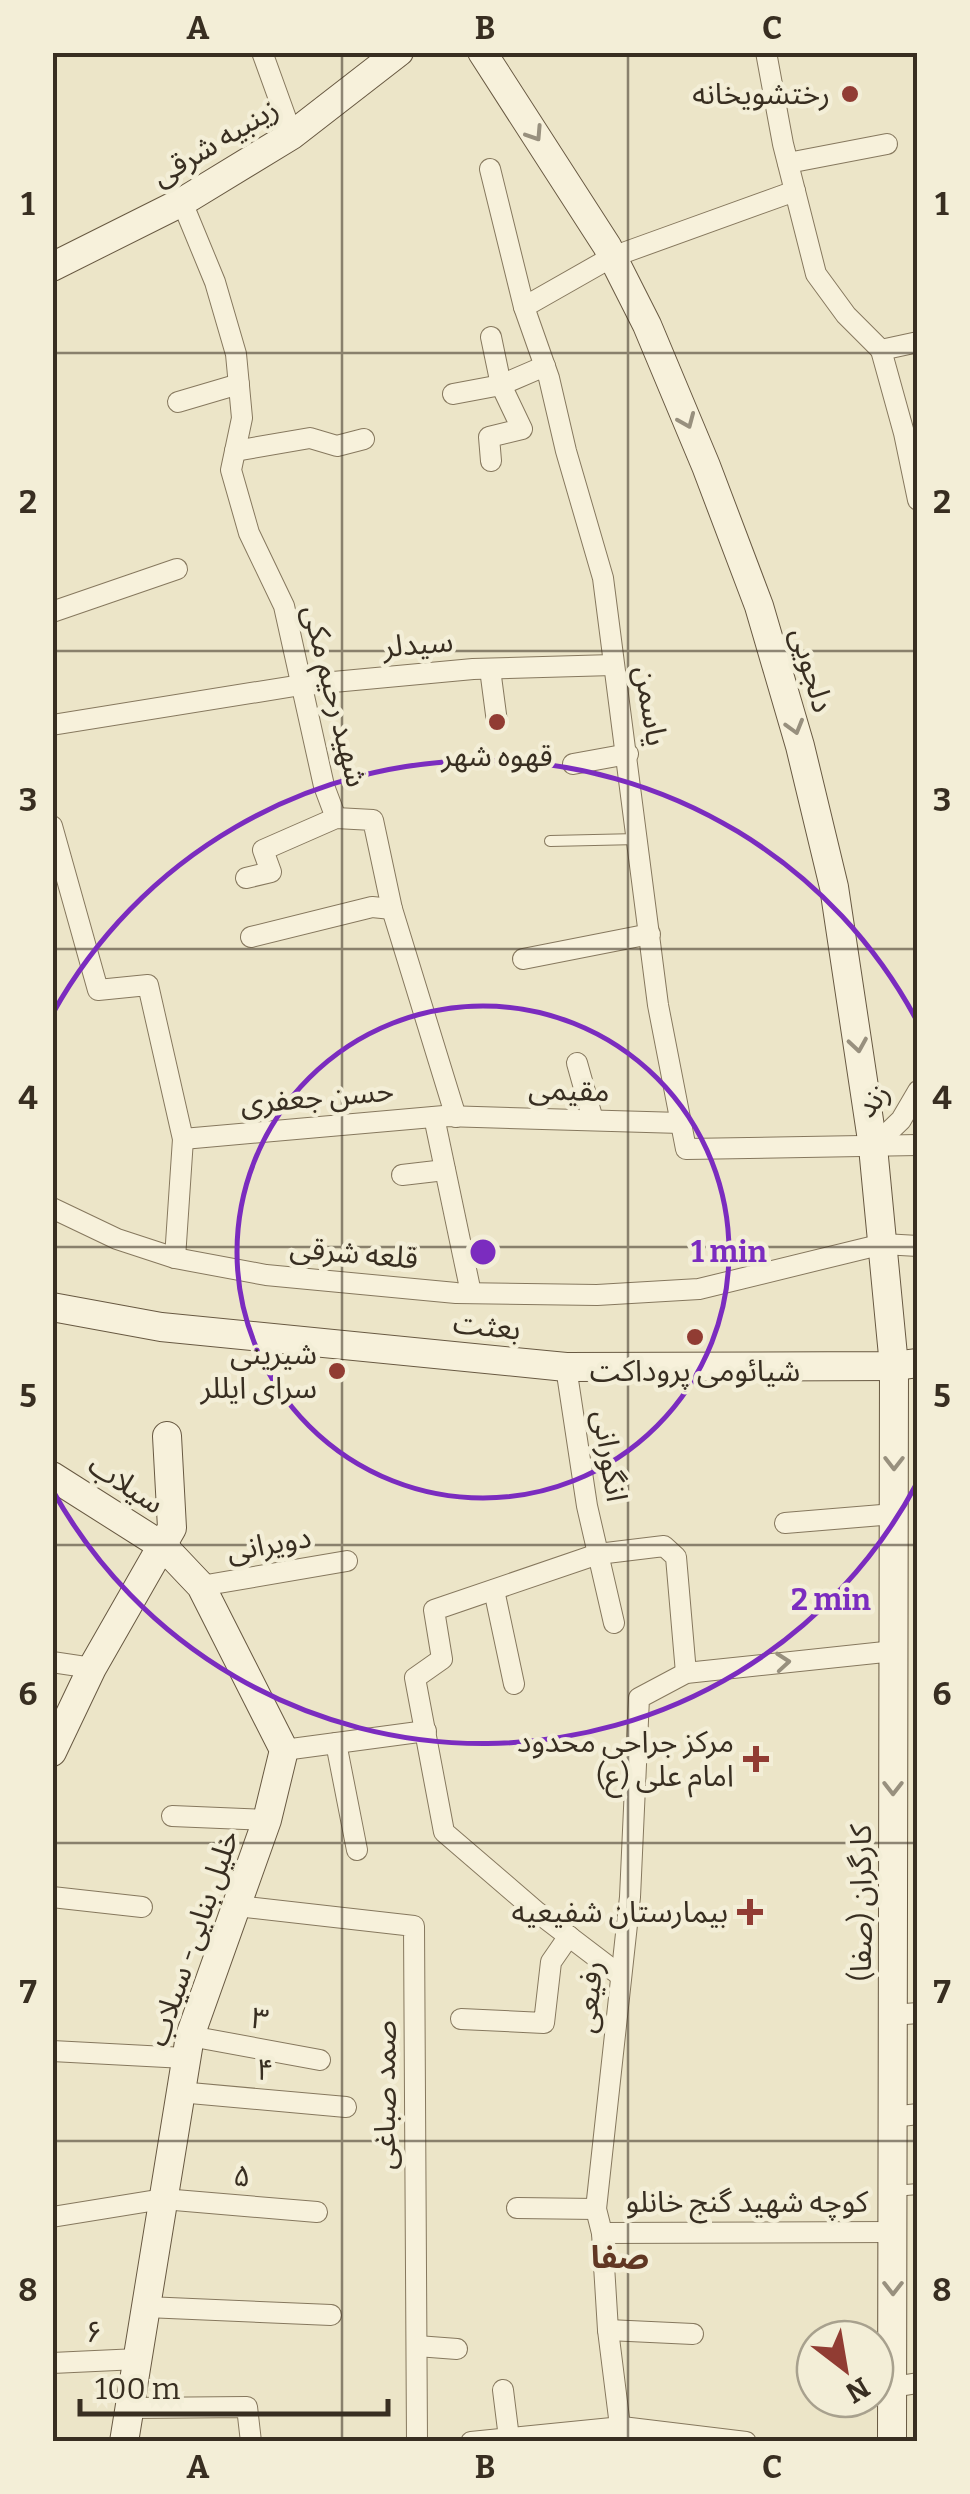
<svg xmlns="http://www.w3.org/2000/svg" width="970" height="2494" viewBox="0 0 970 2494" font-family="Bitter,'Noto Sans Arabic',serif">
<style>
.lines{fill:none;stroke-linecap:round;stroke-linejoin:round}
.lane-casing{stroke:#86785e;stroke-width:12}
.street-casing{stroke:#86785e;stroke-width:22}
.secondary-casing{stroke:#685942;stroke-width:30}
.lane{stroke:#f7f1db;stroke-width:10}
.street{stroke:#f7f1db;stroke-width:20}
.secondary{stroke:#f7f1db;stroke-width:28}
.oneway{stroke:#98907e}
.grid{fill:none;stroke:#382e21;stroke-width:2.5;stroke-opacity:0.55}
.ring{fill:none;stroke:#7b2cbf;stroke-width:5}
.poi-dot{fill:#913c33;stroke:#f3eed7;stroke-width:4}
.labels{text-anchor:middle;stroke-width:9;stroke-linejoin:round;paint-order:stroke}
.poi-label{font-size:30px;fill:#382e21;stroke:#f3eed7;text-anchor:end}
.street-label{font-size:30px;fill:#382e21;stroke:#f3eed7}
.neighbourhood-label{font-size:32px;font-weight:bold;fill:#613723;stroke:#f3eed7}
.centre{fill:#7b2cbf;stroke:#f3eed7;stroke-width:5}
.ring-label{font-size:30px;text-anchor:middle;font-weight:bold;fill:#7b2cbf;stroke:#f3eed7;stroke-width:9;stroke-linejoin:round;paint-order:stroke}
.neatline{fill:none;stroke:#382e21;stroke-width:4}
.grid-label{font-size:32px;text-anchor:middle;font-weight:bold;fill:#382e21}
</style>
<rect width="100%" height="100%" fill="#ece5c8"/>
<g class="lines">
<g class="lane-casing">
<g id="lane">
<path d="M550,841l88,-2"/>
<path d="M894,2191l24,-2"/>
</g>
</g>
<g class="street-casing">
<g id="street">
<path d="M262,52l30,83"/>
<path d="M766,52l17,92 33,130 30,41 35,35 23,83 14,67"/>
<path d="M788,163l99,-19"/>
<path d="M490,169l34,138"/>
<path d="M795,191l-183,66 -88,50 25,71 17,73 37,127 55,427 28,144 232,-4"/>
<path d="M182,202l33,80 21,72 6,64 -11,52 18,63 35,73 40,180 12,32"/>
<path d="M491,337l10,48 21,44 -33,8 2,24"/>
<path d="M881,350l37,-8"/>
<path d="M453,394l48,-9 44,-19"/>
<path d="M178,402l61,-18"/>
<path d="M235,451l75,-13 27,8 27,-7"/>
<path d="M52,612l125,-43"/>
<path d="M490,669l7,53"/>
<path d="M52,725l249,-40 172,-16 140,-4"/>
<path d="M573,764l55,-10"/>
<path d="M52,826l46,164 50,-5 35,154 -8,119"/>
<path d="M246,878l25,-6 -8,-22 73,-32 37,2 19,89 64,208"/>
<path d="M251,937l121,-30 20,2"/>
<path d="M523,959l127,-25"/>
<path d="M577,1063l16,57"/>
<path d="M434,1117l37,176"/>
<path d="M183,1139l261,-23 237,7"/>
<path d="M873,1147l28,-27 17,-29"/>
<path d="M402,1175l43,-5"/>
<path d="M52,1208l65,31 58,19 91,17 190,18 141,2 102,-6 184,-45 35,2"/>
<path d="M566,1367l21,139 27,117"/>
<path d="M785,1523l109,-9"/>
<path d="M201,1586l146,-25"/>
<path d="M494,1590l20,94"/>
<path d="M52,1662l40,6"/>
<path d="M336,1743l21,107"/>
<path d="M284,1750l142,-19"/>
<path d="M172,1816l95,4"/>
<path d="M52,1897l90,10"/>
<path d="M237,1906l177,20 3,516"/>
<path d="M621,1976l-84,-64 -93,-80 -29,-154 27,-19 -8,-49 164,-56 66,-8 12,11 10,116"/>
<path d="M893,2015l25,-2"/>
<path d="M461,2019l83,4 7,-61 18,-26"/>
<path d="M190,2036l130,24"/>
<path d="M52,2051l133,7"/>
<path d="M179,2092l167,15"/>
<path d="M893,2117l25,-3"/>
<path d="M517,2208l79,1"/>
<path d="M52,2217l111,-18 154,13"/>
<path d="M602,2233l291,-1"/>
<path d="M146,2307l185,8"/>
<path d="M608,2330l85,4"/>
<path d="M417,2346l40,3"/>
<path d="M52,2363l86,-4"/>
<path d="M893,2387l25,-4"/>
<path d="M503,2390l6,48"/>
<path d="M131,2408l116,-1 4,35"/>
<path d="M471,2442l151,-15 124,15"/>
<path d="M622,2442l-14,-112 -6,-97 -6,-24 34,-312 9,-199 47,-25 208,-22"/>
</g>
</g>
<g class="secondary-casing">
<g id="secondary">
<path d="M482,52l125,194 40,79 59,141 53,140 41,140 34,141 39,260 21,219 -2,1076"/>
<path d="M52,267l130,-65 110,-67 107,-83"/>
<path d="M52,1307l109,20 405,40 328,-1 24,-3"/>
<path d="M52,1476l112,71 37,39 83,164 -17,70 -77,216 -66,406"/>
<path d="M52,1752l40,-84 80,-140 -5,-92"/>
</g>
</g>
<use href="#lane" class="lane"/>
<use href="#street" class="street"/>
<use href="#secondary" class="secondary"/>
</g>
<defs><path id="oneway-chevron" d="M-2-3.5L2.5 0L-2 3.5" fill="none" stroke-width="1.6" stroke-linecap="round" stroke-linejoin="round" transform="scale(2.5)"/></defs>
<g class="oneway">
<use href="#oneway-chevron" transform="translate(535 134) rotate(57)"/>
<use href="#oneway-chevron" transform="translate(687 421) rotate(67)"/>
<use href="#oneway-chevron" transform="translate(795 727) rotate(74)"/>
<use href="#oneway-chevron" transform="translate(858 1045) rotate(81)"/>
<use href="#oneway-chevron" transform="translate(894 1463) rotate(90)"/>
<use href="#oneway-chevron" transform="translate(783 1662) rotate(-5)"/>
<use href="#oneway-chevron" transform="translate(893 1788) rotate(90)"/>
<use href="#oneway-chevron" transform="translate(893 2288) rotate(90)"/>
</g>
<path class="grid" d="M342,52v2390M628,52v2390M52,353h866M52,651h866M52,949h866M52,1247h866M52,1545h866M52,1843h866M52,2141h866"/>
<g class="ring">
<circle cx="483" cy="1252" r="246"/>
<path d="M917 1483A492 492 0 0 1 53 1491M53 1013A492 492 0 0 1 917 1021"/>
</g>
<g class="poi-dot">
<circle cx="850" cy="94" r="10"/>
<circle cx="497" cy="722" r="10"/>
<circle cx="695" cy="1337" r="10"/>
<circle cx="337" cy="1371" r="10"/>
<path d="M751 1744h10v10h10v10h-10v10h-10v-10h-10v-10h10z"/>
<path d="M745 1897h10v10h10v10h-10v10h-10v-10h-10v-10h10z"/>
</g>
<g class="labels">
<g class="poi-label">
<text x="830" y="104">رختشویخانه</text>
<text x="497" y="766" text-anchor="middle">قهوه شهر</text>
<text x="317" y="1364">شیرینی<tspan x="317" dy="34">سرای ایللر</tspan></text>
<text x="695" y="1381" text-anchor="middle">شیائومی پروداکت</text>
<text x="734" y="1752">مرکز جراحی محدود<tspan x="734" dy="34">امام علی (ع)</tspan></text>
<text x="728" y="1922">بیمارستان شفیعیه</text>
</g>
<g class="street-label">
<text transform="translate(215 142) rotate(-31)" y="10">زینبیه شرقی</text>
<text transform="translate(418 644) rotate(-5)" y="10">سیدلر</text>
<text transform="translate(812 670) rotate(74)" y="10">دلجویی</text>
<text transform="translate(335 696) rotate(76)" y="10">شهید رحیم مکی</text>
<text transform="translate(651 706) rotate(81)" y="10">یاسمن</text>
<text transform="translate(569 1090) rotate(2)" y="10">مقیمی</text>
<text transform="translate(317 1097) rotate(-5)" y="10">حسن جعفری</text>
<text transform="translate(873 1100) rotate(-50)" y="10">زند</text>
<text transform="translate(354 1253) rotate(5)" y="10">قلعه شرقی</text>
<text transform="translate(487 1326) rotate(6)" y="10">بعثت</text>
<text transform="translate(610 1456) rotate(81)" y="10">انگورانی</text>
<text transform="translate(126 1484) rotate(33)" y="10">سیلاب</text>
<text transform="translate(269 1544) rotate(-10)" y="10">دویرانی</text>
<text transform="translate(861 1903) rotate(-90)" y="10">کارگران (صفا)</text>
<text transform="translate(193 1938) rotate(-71)" y="10">خلیل بنایی- سیلاب</text>
<text transform="translate(589 1997) rotate(-84)" y="10">رفیعی</text>
<text transform="translate(260 2019) rotate(10)" y="10">۳</text>
<text transform="translate(265 2070) rotate(5)" y="10">۴</text>
<text transform="translate(385 2095) rotate(-90)" y="10">صمد صباغی</text>
<text transform="translate(242 2176) rotate(5)" y="10">۵</text>
<text x="747" y="2212">کوچه شهید گنج خانلو</text>
<text transform="translate(94 2332) rotate(-3)" y="10">۶</text>
</g>
<g class="neighbourhood-label">
<text x="620" y="2268">صفا</text>
</g>
</g>
<circle cx="483" cy="1252" r="15" class="centre"/>
<g class="ring-label">
<text x="729" y="1262">1 min</text>
<text x="831" y="1610">2 min</text>
</g>
<rect width="970" height="2494" fill="none" stroke="#f3eed7" stroke-width="110"/>
<g transform="translate(845 2369) rotate(149)"><circle r="48" fill="#f3eed7" stroke="#a8a18e" stroke-width="2.5"/>
<path d="M0-8L18 38L0 25L-18 38Z" fill="#913c33"/>
<text y="-15" font-size="28" font-weight="bold" text-anchor="middle" fill="#382e21">N</text>
</g>
<path d="M80 2399v15h308v-15" fill="none" stroke="#382e21" stroke-width="5"/>
<text x="95" y="2399" font-size="30" fill="#382e21" stroke="#f3eed7" stroke-width="8" paint-order="stroke">100 m</text>
<rect x="55" y="55" width="860" height="2384" class="neatline"/>
<g class="grid-label">
<text x="198" y="39">A</text>
<text x="485" y="39">B</text>
<text x="772" y="39">C</text>
<text x="28" y="215">1</text>
<text x="942" y="215">1</text>
<text x="28" y="513">2</text>
<text x="942" y="513">2</text>
<text x="28" y="811">3</text>
<text x="942" y="811">3</text>
<text x="28" y="1109">4</text>
<text x="942" y="1109">4</text>
<text x="28" y="1407">5</text>
<text x="942" y="1407">5</text>
<text x="28" y="1705">6</text>
<text x="942" y="1705">6</text>
<text x="28" y="2003">7</text>
<text x="942" y="2003">7</text>
<text x="28" y="2301">8</text>
<text x="942" y="2301">8</text>
<text x="198" y="2478">A</text>
<text x="485" y="2478">B</text>
<text x="772" y="2478">C</text>
</g>
</svg>
